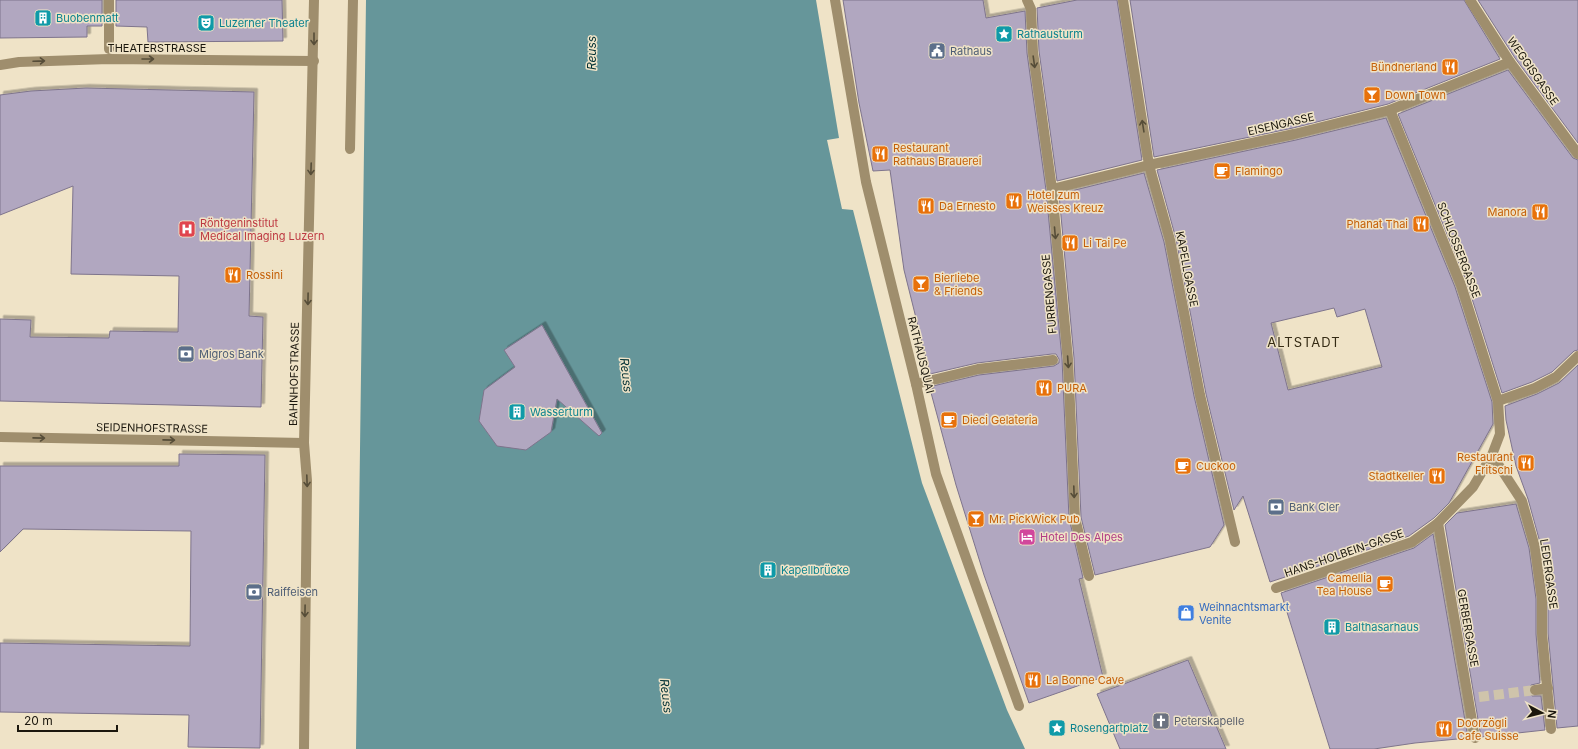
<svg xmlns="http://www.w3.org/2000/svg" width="1578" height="749" viewBox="0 0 1578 749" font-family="Inter,sans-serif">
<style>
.water{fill:#66969a}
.building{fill:#b1a7c0;stroke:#7e748c;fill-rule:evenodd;filter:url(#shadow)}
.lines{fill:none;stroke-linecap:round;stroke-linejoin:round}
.minor-tunnel{stroke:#cfc4ab;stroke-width:10;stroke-dasharray:10 5;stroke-linecap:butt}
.minor{stroke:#9f8e6d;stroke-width:10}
.oneway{stroke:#564d38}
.labels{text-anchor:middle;stroke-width:3;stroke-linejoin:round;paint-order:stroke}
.culture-label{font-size:11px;fill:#0d838f;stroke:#efe3c7;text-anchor:start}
.street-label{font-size:11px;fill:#1b170d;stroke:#efe3c7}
.service-label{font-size:11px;fill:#4e5e75;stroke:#efe3c7;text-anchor:start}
.food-label{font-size:11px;fill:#c56008;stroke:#efe3c7;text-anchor:start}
.health-label{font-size:11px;fill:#be3a42;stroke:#efe3c7;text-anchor:start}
.hotel-label{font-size:11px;fill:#b23c85;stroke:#efe3c7;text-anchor:start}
.shop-label{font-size:11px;fill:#366cbe;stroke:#efe3c7;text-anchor:start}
.worship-label{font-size:11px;fill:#5b616d;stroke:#efe3c7;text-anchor:start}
.water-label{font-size:12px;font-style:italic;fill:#003135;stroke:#efe3c7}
.quarter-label{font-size:13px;letter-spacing:1px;fill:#352b14;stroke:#efe3c7}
</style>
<defs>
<filter id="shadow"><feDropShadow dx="3.5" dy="-3.5" stdDeviation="0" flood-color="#0004"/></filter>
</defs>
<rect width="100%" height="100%" fill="#efe3c7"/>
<path class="water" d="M366,0h450l23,138 -12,2 15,69 11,1 69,273 85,227 18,39h-669z"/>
<g class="building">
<path d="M0,0h102v26h-15v11l-87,1z"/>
<path d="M116,0h166l1,41 -135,1 -1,-15 -31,-1z"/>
<path d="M843,0h140l3,18 39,-7 2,42 19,137 16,169 7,159 14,60 -4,1 24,98 -74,26 -45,-128 -28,-90 -26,-96 4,-1 -1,-2 46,-11 75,-9 5,-3v-4l-3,-5h-4l-75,9 -47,11 -26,-104 -14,-100 -17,1 -14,-68z"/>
<path d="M1077,0h40l25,160 -85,21 -18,-130 -2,-43z"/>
<path d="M1130,0h334l36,59 -112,45 -95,24 -139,29z"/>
<path d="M1478,0h100v143l-63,-85z"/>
<path d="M1508,70l65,88 5,2v190l-4,1 -22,21 -20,10 -30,11 -35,-110 -69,-169z"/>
<path d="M86,88l168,4 -5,224 14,1 -2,90 -261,-6v-82l31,1 -1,17 79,1 1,-7 68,1 1,-56 -108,-2 2,-88 -73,29v-120l31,-4z"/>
<path d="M1386,118l69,169 37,115 1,22 -44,79 -15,15 -25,18 -139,46 -27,-86 -9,14 -28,-116 -30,-155 -19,-69 139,-30zM1334,308l3,9 28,-8 17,58 -94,23 -17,-67z"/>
<path d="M1144,173l20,69 30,154 30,129 -14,22 -115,28 -14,-58 -7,-159 -15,-164z"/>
<path d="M542,325l60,108 -3,3 -42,-37 -6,33 -25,18 -29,-4 -18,-25 5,-31 31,-23 -11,-17z"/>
<path d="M1578,365v361l-21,2 -9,-95v-35l-7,-52 -13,-47 -12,-33 -10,-46 -1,-14 32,-12 22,-11z"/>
<path d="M179,454l86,1 -5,293 -72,-1 1,-32 -189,-3v-69l190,3 1,-115 -168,-2 -23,23v-86h179z"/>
<path d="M1516,504l13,44 7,51v35l4,49 -9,2 -2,6 3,5h9l4,34 -64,7 -36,-212 12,-12z"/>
<path d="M1433,534l35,204 -53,5 -41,6h-44l-49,-156 133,-45z"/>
<path d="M1188,660l38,89h-106l-23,-55z"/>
</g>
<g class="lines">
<path class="minor-tunnel" d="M1479,697l56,-7"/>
<g class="minor">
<path d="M835,0l31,182 50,202 20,90 83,232"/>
<path d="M1027,0l4,9 2,43 19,137 16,170 7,159 14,58"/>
<path d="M1123,0l26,165 21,75 30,155 35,147"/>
<path d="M1470,0l40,62 68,92"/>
<path d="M109,49v-49"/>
<path d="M0,65l19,-3 90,-3 205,2"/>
<path d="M350,149l3,-149"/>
<path d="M1052,189l97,-24 145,-31 96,-24 120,-48"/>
<path d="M916,384l62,-15 75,-9"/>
<path d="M1498,401l37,-13 21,-11 22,-21"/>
<path d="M0,437l304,6"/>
<path d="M1492,455l30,46 13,46 7,52v34l9,96"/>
<path d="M1438,523l37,215"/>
<path d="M1276,588l136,-46 26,-19 35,-36 19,-32 8,-21 -2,-33 -37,-116 -71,-175"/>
<path d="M1535,690l13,-2"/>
<path d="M304,749l3,-268 -3,-38 10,-443"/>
</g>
</g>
<defs><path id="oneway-shaft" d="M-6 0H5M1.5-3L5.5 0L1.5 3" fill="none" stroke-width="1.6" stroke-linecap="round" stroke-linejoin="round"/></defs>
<g class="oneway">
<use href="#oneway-shaft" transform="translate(314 39) rotate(90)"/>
<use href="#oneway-shaft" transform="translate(148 59)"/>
<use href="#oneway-shaft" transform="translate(39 61) rotate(-2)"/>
<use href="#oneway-shaft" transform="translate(1034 62) rotate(82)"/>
<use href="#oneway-shaft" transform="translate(1143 126) rotate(-99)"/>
<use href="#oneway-shaft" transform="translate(311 169) rotate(92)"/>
<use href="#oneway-shaft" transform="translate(1055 233) rotate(85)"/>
<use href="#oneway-shaft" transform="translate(308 299) rotate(91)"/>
<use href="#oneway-shaft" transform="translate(1068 362) rotate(86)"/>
<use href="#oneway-shaft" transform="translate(39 438) rotate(1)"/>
<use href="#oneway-shaft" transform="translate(169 440) rotate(1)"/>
<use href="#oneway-shaft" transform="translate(307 481) rotate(88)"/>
<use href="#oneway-shaft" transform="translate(1074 492) rotate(88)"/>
<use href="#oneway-shaft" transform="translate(305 611) rotate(91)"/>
</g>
<defs>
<g id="building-square" transform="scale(0.9)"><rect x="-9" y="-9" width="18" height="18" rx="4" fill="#0f9aa8" stroke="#efe3c7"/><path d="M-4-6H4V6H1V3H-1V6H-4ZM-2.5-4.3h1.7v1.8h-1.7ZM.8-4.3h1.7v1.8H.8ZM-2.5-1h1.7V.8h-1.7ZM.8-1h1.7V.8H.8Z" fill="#fff"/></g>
<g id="theatre-square" transform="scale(0.9)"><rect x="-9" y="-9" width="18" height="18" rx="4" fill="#0f9aa8" stroke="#efe3c7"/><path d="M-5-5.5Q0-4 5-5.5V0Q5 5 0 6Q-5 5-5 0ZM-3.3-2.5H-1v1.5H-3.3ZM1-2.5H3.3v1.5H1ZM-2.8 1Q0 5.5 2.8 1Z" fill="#fff"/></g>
<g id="sight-square" transform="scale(0.9)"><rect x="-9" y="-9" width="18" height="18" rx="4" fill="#0f9aa8" stroke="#efe3c7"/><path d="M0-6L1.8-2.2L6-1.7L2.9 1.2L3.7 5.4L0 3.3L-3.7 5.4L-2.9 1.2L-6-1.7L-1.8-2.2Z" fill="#fff"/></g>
<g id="civic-square" transform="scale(0.9)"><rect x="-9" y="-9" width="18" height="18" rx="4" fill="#5c6f8a" stroke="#efe3c7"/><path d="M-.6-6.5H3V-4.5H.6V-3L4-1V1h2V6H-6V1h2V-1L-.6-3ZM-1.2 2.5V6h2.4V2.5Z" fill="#fff"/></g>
<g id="restaurant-square" transform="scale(0.9)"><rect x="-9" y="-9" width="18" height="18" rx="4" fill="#e8710a" stroke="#efe3c7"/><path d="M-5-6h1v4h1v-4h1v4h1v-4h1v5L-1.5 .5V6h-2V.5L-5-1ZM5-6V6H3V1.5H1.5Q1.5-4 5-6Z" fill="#fff"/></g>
<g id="bar-square" transform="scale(0.9)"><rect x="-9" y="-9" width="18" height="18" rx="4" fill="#e8710a" stroke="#efe3c7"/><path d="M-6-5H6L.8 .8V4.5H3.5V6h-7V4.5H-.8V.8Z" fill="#fff"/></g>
<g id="cafe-square" transform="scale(0.9)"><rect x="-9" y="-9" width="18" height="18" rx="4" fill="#e8710a" stroke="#efe3c7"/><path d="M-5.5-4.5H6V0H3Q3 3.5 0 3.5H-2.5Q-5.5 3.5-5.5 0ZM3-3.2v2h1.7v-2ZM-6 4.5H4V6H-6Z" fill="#fff"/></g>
<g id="hospital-square" transform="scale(0.9)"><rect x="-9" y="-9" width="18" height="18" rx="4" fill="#e0444e" stroke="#efe3c7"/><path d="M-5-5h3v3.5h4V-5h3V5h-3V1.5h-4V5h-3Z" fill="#fff"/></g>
<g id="bank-square" transform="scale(0.9)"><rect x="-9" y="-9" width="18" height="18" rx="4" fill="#5c6f8a" stroke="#efe3c7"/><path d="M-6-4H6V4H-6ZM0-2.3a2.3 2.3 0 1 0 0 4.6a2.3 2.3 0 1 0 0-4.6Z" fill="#fff"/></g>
<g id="hotel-square" transform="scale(0.9)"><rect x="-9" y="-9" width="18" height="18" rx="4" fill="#d1479c" stroke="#efe3c7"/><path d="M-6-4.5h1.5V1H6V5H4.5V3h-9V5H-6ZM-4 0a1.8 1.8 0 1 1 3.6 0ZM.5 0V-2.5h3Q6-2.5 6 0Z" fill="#fff"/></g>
<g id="shop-square" transform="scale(0.9)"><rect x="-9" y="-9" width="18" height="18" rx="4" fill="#3f7fe0" stroke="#efe3c7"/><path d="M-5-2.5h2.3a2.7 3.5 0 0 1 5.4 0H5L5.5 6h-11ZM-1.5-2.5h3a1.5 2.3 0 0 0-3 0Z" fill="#fff"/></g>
<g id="church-square" transform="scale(0.9)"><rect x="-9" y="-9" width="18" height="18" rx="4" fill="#6b7280" stroke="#efe3c7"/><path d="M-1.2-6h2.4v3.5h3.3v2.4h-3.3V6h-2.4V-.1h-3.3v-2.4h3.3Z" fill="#fff"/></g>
</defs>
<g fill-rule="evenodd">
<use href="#building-square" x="43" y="18"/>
<use href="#theatre-square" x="206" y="23"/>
<use href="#sight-square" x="1004" y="34"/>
<use href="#civic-square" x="937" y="51"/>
<use href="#restaurant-square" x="1450" y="67"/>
<use href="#bar-square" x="1372" y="95"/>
<use href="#restaurant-square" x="880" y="154"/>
<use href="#cafe-square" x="1222" y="171"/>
<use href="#restaurant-square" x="1014" y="201"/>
<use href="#restaurant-square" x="926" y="206"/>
<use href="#restaurant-square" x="1540" y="212"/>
<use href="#restaurant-square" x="1421" y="224"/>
<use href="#hospital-square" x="187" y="229"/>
<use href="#restaurant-square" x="1070" y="243"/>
<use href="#restaurant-square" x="233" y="275"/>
<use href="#bar-square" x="921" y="284"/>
<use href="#bank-square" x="186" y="354"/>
<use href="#restaurant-square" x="1044" y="388"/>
<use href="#building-square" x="517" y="412"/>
<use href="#cafe-square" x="949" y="420"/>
<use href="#restaurant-square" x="1526" y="463"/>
<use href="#cafe-square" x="1183" y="466"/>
<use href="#restaurant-square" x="1437" y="476"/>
<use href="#bank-square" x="1276" y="507"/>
<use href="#bar-square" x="976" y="519"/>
<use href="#hotel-square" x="1027" y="537"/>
<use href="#building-square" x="768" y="570"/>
<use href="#cafe-square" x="1385" y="584"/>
<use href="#bank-square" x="254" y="592"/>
<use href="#shop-square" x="1186" y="613"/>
<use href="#building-square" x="1332" y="627"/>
<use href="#restaurant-square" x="1033" y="680"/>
<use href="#church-square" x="1161" y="721"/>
<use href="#sight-square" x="1057" y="728"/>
<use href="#restaurant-square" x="1444" y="729"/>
</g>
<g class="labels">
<g class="culture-label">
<text x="56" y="22">Buobenmatt</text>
<text x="219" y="27">Luzerner Theater</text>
<text x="1017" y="38">Rathausturm</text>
<text x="530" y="416">Wasserturm</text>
<text x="781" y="574">Kapellbrücke</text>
<text x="1345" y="631">Balthasarhaus</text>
<text x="1070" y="732">Rosengartplatz</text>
</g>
<g class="street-label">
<text x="157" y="52">THEATERSTRASSE</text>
<text transform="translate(1533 71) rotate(55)" y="4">WEGGISGASSE</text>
<text transform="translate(1281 124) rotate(-13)" y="4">EISENGASSE</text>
<text transform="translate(1459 250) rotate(69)" y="4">SCHLOSSERGASSE</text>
<text transform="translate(1187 269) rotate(79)" y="4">KAPELLGASSE</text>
<text transform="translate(1049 294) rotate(-95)" y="4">FURRENGASSE</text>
<text transform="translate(921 355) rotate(76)" y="4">RATHAUSQUAI</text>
<text transform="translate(294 374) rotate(-89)" y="4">BAHNHOFSTRASSE</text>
<text transform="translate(152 428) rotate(1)" y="4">SEIDENHOFSTRASSE</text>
<text transform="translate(1344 553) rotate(-19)" y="4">HANS-HOLBEIN-GASSE</text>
<text transform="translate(1549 574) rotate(82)" y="4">LEDERGASSE</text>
<text transform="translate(1468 628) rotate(80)" y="4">GERBERGASSE</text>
</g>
<g class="service-label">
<text x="950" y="55">Rathaus</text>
<text x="199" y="358">Migros Bank</text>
<text x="1289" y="511">Bank Cler</text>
<text x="267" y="596">Raiffeisen</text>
</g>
<g class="food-label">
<text x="1437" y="71" text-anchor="end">Bündnerland</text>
<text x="1385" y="99">Down Town</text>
<text x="893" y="152">Restaurant<tspan x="893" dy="13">Rathaus Brauerei</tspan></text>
<text x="1235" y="175">Flamingo</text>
<text x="1027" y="199">Hotel zum<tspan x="1027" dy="13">Weisses Kreuz</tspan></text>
<text x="939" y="210">Da Ernesto</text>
<text x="1527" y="216" text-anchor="end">Manora</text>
<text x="1408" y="228" text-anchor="end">Phanat Thai</text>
<text x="1083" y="247">Li Tai Pe</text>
<text x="246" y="279">Rossini</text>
<text x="934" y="282">Bierliebe<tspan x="934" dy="13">&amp; Friends</tspan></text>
<text x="1057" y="392">PURA</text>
<text x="962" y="424">Dieci Gelateria</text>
<text x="1513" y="461" text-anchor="end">Restaurant<tspan x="1513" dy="13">Fritschi</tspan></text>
<text x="1196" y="470">Cuckoo</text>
<text x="1424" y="480" text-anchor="end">Stadtkeller</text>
<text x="989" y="523">Mr. PickWick Pub</text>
<text x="1372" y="582" text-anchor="end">Camellia<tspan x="1372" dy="13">Tea House</tspan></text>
<text x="1046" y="684">La Bonne Cave</text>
<text x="1457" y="727">Doorzögli<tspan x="1457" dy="13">Cafe Suisse</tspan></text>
</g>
<g class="health-label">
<text x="200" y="227">Röntgeninstitut<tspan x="200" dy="13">Medical Imaging Luzern</tspan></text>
</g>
<g class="hotel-label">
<text x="1040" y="541">Hotel Des Alpes</text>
</g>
<g class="shop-label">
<text x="1199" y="611">Weihnachtsmarkt<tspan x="1199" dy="13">Venite</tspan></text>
</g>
<g class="worship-label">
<text x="1174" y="725">Peterskapelle</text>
</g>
<g class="water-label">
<text transform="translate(592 53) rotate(-90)" y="4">Reuss</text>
<text transform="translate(626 375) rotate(83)" y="4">Reuss</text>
<text transform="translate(666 696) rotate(83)" y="4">Reuss</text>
</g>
<g class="quarter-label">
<text x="1304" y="347">ALTSTADT</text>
</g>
</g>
<g transform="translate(1542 713) rotate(97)" stroke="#efe3c7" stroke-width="3" paint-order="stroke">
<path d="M0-3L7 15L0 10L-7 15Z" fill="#1b170d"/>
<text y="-6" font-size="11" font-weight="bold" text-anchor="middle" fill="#1b170d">N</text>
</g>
<path d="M18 725v6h99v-6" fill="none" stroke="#1b170d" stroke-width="2"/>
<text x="24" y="725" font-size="12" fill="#1b170d" stroke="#efe3c7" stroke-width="3" paint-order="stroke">20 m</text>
</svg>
